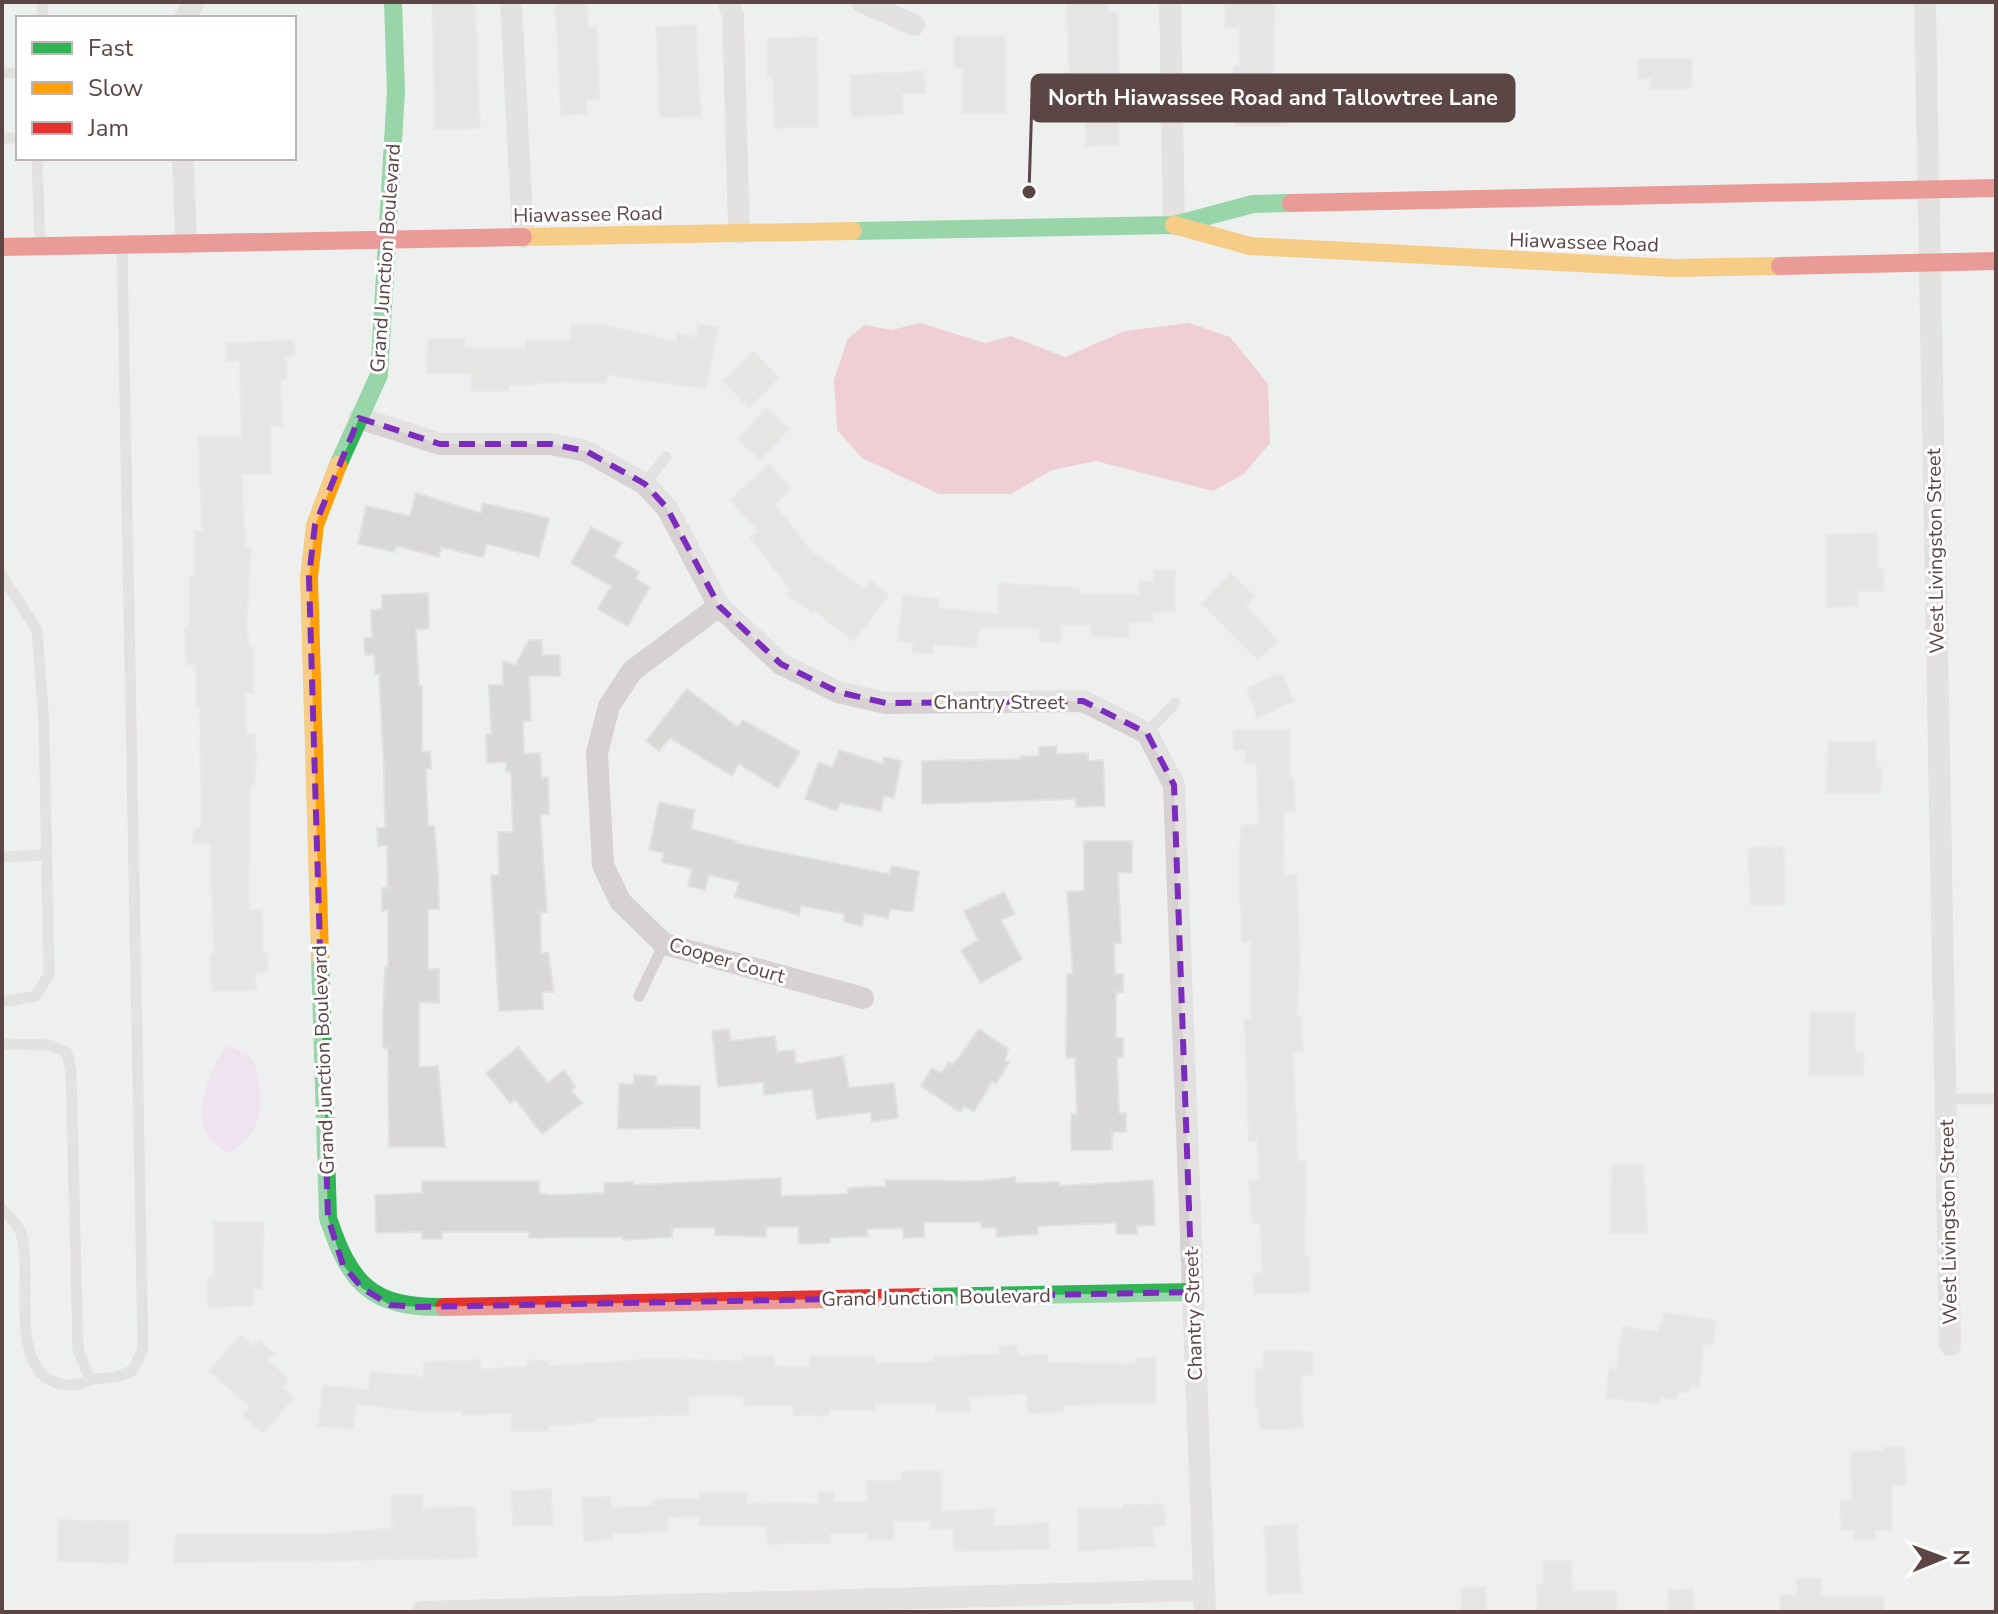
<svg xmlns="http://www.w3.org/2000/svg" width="1998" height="1614" viewBox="0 0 1998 1614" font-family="'Nunito Sans',sans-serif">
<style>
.green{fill:#edd2f0}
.water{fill:#efa5b8}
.building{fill:#dad8d7;stroke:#e1e1e0;stroke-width:2}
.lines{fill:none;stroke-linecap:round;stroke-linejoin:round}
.lane{stroke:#d7d1d1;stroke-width:11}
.street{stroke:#d7d1d1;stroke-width:22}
.fast{stroke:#30b455;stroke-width:18}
.slow{stroke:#ff9f0a;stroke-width:18}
.jam{stroke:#e5322d;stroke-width:18}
.marked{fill:none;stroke:#7b2cbf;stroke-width:6;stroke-dasharray:16 10;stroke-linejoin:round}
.labels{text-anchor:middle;stroke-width:6;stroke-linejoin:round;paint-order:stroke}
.street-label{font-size:20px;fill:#5c4545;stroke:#fff}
.leader{fill:none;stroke:#5c4545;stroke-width:3}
.callout-dot{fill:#5c4545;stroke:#fff;stroke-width:3}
.callout{fill:#5c4545;stroke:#5c4545;stroke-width:3}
.callout-label{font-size:22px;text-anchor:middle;font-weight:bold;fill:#fff}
</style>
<rect width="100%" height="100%" fill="#eef0ef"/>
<path class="green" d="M228,1046l22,9c17,32 16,83 -22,98 -6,-5 -16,-10 -20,-17 -16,-22 3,-73 20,-90z"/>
<path class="water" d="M920,323l65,20 26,-7 54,21 60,-26 64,-8 41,14 38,47 2,59 -26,31 -31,17 -117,-30 -44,9 -41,24h-72l-77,-36 -25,-28 -3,-50 14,-42 17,-13 27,5z"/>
<g class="building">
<path d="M432,2h43l5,126 -45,1z"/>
<path d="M555,2h32l1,25 8,-1 4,73 -14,1 1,14 -26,1z"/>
<path d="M1067,2h41l1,10h9l1,133 -33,1 -1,-49 -23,1 -1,-26h8z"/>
<path d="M1225,2h50l-2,85h14v39h-52l-1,-60h6l-1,-39 -14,1z"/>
<path d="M696,25l5,91 -41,1 -4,-90z"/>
<path d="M954,36h51v77h-43l1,-45h-9z"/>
<path d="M817,37l1,90 -44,1 -1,-52h-6v-38z"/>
<path d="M1638,59h54v29l-41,1v-11l-13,1z"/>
<path d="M924,71l1,22 -23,1 1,20 -51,3 -2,-42z"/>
<path d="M698,324l20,3 -12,62 -99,-14v8l-46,-1 -52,4v5h-37v-17l-45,-1 1,-34h37v9l61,1v-9h44l1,-15h36l69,17 2,-8 18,3z"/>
<path d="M294,340l1,16 -9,1 1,22h-6l1,47h-11v48h-29l3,73h6l-4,78 2,22h5l-1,46h-8l1,41h9l1,20 -1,31h-5l-1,125 13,-1 1,44 5,-1v20l-13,1 1,17 -44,1 -2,-37h4l-4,-111h-17l1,-15h7l-1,-121h-4v-43h-10l-1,-36h4v-52h6v-45h7l-4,-94h43l-1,-77 -13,1 -1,-18z"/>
<path d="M753,351l26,27 -30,30 -26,-27z"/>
<path d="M766,408l23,21 -29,31 -22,-20z"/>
<path d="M769,464l22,25 -16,15 36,47 54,38 6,-8 18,14 -35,46 -39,-30 -2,2 -27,-19 4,-5 -40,-51 8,-7 -28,-31z"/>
<path d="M416,493l65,20 2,-10 66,15 -10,39 -52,-13 -4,13 -42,-10 -2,10 -43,-11 -1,6 -37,-8 8,-38 44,10z"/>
<path d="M591,527l31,16 -8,14 25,15 -3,7 14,8 -22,39 -30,-17 13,-23 -40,-23z"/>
<path d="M1877,533v36h7v22h-26l1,15 -32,1 -1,-73z"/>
<path d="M1154,570h21v42h-23l1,10h-24v15l-38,-1v-11h-30l-1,17h-20v-14h-61l-2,20 -43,-4 -1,10 -21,-2 1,-9 -15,-2 5,-46 36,4 -1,9 60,6v-31l81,5v6h60v-13l15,1z"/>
<path d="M1230,573l25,23 -9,10 32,35 -20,19 -56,-56z"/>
<path d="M428,593l1,36h-13l3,57h3v66l8,-1 1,18h-5l2,57h6l4,46 1,37h-11v60h11v34l-20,-1v65l19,-1 7,81h-56l-1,-99h-5v-37l2,-43h3v-58l-6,1v-23h6l-1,-43 -9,1 -1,-18h8l-1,-57 -5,-97h-4l-1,-20 -9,1 -1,-17h8l-1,-28 11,-1v-14z"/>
<path d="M529,640h13v15h18v21h-31l2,44 -8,1 1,33 16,-1 2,25 6,-1 1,37 -9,1 7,97h-7l1,41h7l6,39h-12l1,17 -44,2 -8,-136h8l-1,-43h15l-2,-60h-5v-10l-19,1 -1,-29h5l-2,-49h14v-24l12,4z"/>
<path d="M1276,675h7l11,26 -37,17 -10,-30z"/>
<path d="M687,689l51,38 5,-7 57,32 -22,36 -39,-24 -7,12 -62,-38 -11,13 -13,-10z"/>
<path d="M1233,730h57v48h4l1,33 -11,1 -1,63 14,-1 3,83 -3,59h4l2,36 -10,1 5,108h8l-1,95h4l1,36 -56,2 -1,-20h9l-1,-32 -1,-19h-8l-3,-43 11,-1 -3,-39 -8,1 -5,-123h7v-76h-9l-3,-65 2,-52h18l-3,-62h-11v-13h-11z"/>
<path d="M1828,742h48v25h6l-1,26h-54z"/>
<path d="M1057,746v8l31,-1v8l15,-1 2,46 -29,1 -1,-8 -153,5v-43l99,-2v-3h18v-9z"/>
<path d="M839,750l44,14 1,-7 17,4 -7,37 -10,-2 -3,15 -41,-8 -3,8 -32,-12 14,-37 13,6z"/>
<path d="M659,802l36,8 -4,19 45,12 -1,2 155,31 1,-8 28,5 -6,41 -23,-3 -2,9 -24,-4 -2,12 -18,-4 1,-8 -44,-8 -2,9 -64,-18 4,-15 -30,-7 -4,15 -17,-4 4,-17 -30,-7 2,-9 -15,-3z"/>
<path d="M1084,841h48v31l-14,1 3,70h-7l1,31h8v18h-7v46h7v19h-6l2,56h7v19h-14v18h-41v-36h6l-2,-56h-9l1,-84h6l-6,-82 17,-1z"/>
<path d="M1784,847l1,57 -35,1 -2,-57z"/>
<path d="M1004,892l11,22 -14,6 21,39 -41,24 -20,-33 17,-10 -14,-29z"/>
<path d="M1810,1013h45v39h9l-1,24h-54z"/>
<path d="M729,1029l1,12 45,-5 2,16 17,-2 2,14 47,-8 6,32 45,-5 4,35 -26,4 -1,-10 -54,7 -5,-30 -48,6 -1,-13 -45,5 -6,-56z"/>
<path d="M979,1029l29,20 -3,12 4,2 -13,21 -4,-3 -18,31 -10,-6 -4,6 -39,-26 11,-18 10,5 7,-11 4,3z"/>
<path d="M518,1047l30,36 16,-13 12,17 -4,4 10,12 -40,31 -27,-35 -5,4 -24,-30z"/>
<path d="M634,1075l22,1v9l44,1v42l-82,1 1,-45h15z"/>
<path d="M1643,1164l5,69 -38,1 2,-69z"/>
<path d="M1015,1177l1,6 43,-1v4l94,-6 2,45 -18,1v8h-20l-1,-11 -78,3v8l-41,3 -1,-10 -14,1 -1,-6h-57v15l-20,1 -1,-10 -36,1 1,7 -38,2v5l-31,1 -1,-17h-32v10l-51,-2v-7h-43v9l-49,3v-3l-94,1v-6h-87v7h-20v-7l-46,1 -1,-38 47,-2v-12h117v12l11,2 55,-2 -1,-10 29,-1v3l148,-7v18l67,-2v-6l38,-2 -1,-6 94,1z"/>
<path d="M214,1222h50l-2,67h-9v17l-45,1v-30h6z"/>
<path d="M1664,1313l52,7 -3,25 -9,-2 -5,44 -8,-2 -4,7h-9l-2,7 -16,-1v6l-54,-6 3,-30 7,1 7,-43 34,6z"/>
<path d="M241,1335l12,11 6,-6 15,13 -6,7 21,19 -7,8 12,11 -31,35 -20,-18 7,-8 -41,-36z"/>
<path d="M1017,1345l1,11 29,-1v8l88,1v-6h21v45l-92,2v7l-36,1 -1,-19 -58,3 1,14 -34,1 -1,-9h-60v7h-46v6l-36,-1v-10l-49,1v-10h-56v19l-93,2 1,5 -48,4v5h-36v-18l-49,2v-4h-48l-59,-7 -3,25 -35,-3 5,-41 45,5 2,-19 54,6v-15l56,-2v9l47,-2 1,-7 21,1v5l104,-7 90,2v-4l31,-1v10l35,1 1,-10h64v6l60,-1v-5l66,-3 -1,-8z"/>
<path d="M1264,1351l48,1v23h-10l-2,14 3,39 -43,2 -1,-22 -3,1v-40h7z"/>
<path d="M1884,1447h21l1,38h-14v45h-17v9l-21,1v-10h-13l-1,-29 12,-1 -1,-48 33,-1z"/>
<path d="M940,1471l2,40 52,-2v17l54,-3 2,26 -96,2 -1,-23 -23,1v-9l-36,1v19h-27v-7l-37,1v9l-63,1 -1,-18h-67v-10l-32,1 1,14 -55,3v5l-29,2 -2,-43 29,-2v12l43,-2 -1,-6 46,-2v-5h48v10l71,1v-11h16v9h33v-21h34v-9z"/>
<path d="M551,1489l2,36 -40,1 -2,-35z"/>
<path d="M422,1494l1,14 52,-1 2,51 -303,5 1,-29h150l67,-6 -1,-32z"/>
<path d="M1164,1504l1,22 -12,1 1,19 -76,5v-42h45v-4z"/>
<path d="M58,1520l71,1 -1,42 -70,-1z"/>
<path d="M1297,1524l4,69 -33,1 -4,-68z"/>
<path d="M1543,1561h28l1,30h45v21h-80v-28h6z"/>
<path d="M1797,1578h24v18l63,1v15h-104v-17h17z"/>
<path d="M1486,1587v25h-25v-24z"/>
<path d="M1693,1589l1,23h-25l-1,-22z"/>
</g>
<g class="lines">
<g class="lane">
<path d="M42,2l1,16"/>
<path d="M2,73h16"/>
<path d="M2,138h16"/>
<path d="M37,158l3,87"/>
<path d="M645,484l21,-27"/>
<path d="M2,576l35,54 7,93 5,251 -13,22 -34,6"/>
<path d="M1147,733l28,-30"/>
<path d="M2,857l44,-2"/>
<path d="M639,996l25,-52"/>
<path d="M2,1044l48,1 17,8 4,19 7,278 12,29"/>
<path d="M1946,1099h50"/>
<path d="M2,1209c6,7 16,16 19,24 14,43 -20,155 54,152 6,0 11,-5 17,-6 22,-2 19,1 41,-9l10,-21 -21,-1103"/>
</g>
<g class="street">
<path d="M511,2l12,235"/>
<path d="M728,2l5,13 6,218"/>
<path d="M862,2l52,23"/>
<path d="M1170,2l4,223"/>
<path d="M1925,2l25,1343"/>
<path d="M185,18l9,-16"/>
<path d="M183,158l3,86"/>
<path d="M359,418l81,26h111l35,7 59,33 22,24 52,98 62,58 57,28 48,11 197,-2 64,32 27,52 31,827"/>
<path d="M719,606l-87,65 -23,35 -12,47 6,112 17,36 44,43 199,54"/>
<path d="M422,1612l782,-22"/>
</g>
<g class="fast">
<path d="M853,231l321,-6 79,-21 38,-1"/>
<path d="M338,465l41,-90 17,-284 -3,-89"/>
<path d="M320,957l8,261c22,66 43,90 116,89"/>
<path d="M925,1297l267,-5"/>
</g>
<g class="slow">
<path d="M1174,225l76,21 423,22 107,-2"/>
<path d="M523,237l330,-6"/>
<path d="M320,957l-11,-380 6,-52 23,-60"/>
</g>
<g class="jam">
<path d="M1291,203l705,-15"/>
<path d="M2,247l521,-10"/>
<path d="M1780,266l216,-5"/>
<path d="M444,1307l481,-10"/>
</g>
</g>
<path d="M0 0H1998V1614H0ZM359,418l81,26h111l35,7 59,33 22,24 52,98 62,58 57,28 48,11 197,-2 64,32 27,52 18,507 -773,15 -29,-2 -28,-17 -19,-23 -15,-47 -19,-641 6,-52z" fill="#eef0ef" fill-opacity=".55" fill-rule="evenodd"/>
<path class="marked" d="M359,418l81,26h111l35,7 59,33 22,24 52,98 62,58 57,28 48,11 197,-2 64,32 27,52 18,507 -773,15 -29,-2 -28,-17 -19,-23 -15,-47 -19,-641 6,-52z"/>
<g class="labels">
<g class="street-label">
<text transform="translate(588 214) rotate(-1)" y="7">Hiawassee Road</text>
<text transform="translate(1584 242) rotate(2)" y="7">Hiawassee Road</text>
<text transform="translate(385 258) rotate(-86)" y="7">Grand Junction Boulevard</text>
<text transform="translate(1935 551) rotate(-91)" y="7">West Livingston Street</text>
<text x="999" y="709">Chantry Street</text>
<text transform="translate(727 960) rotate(16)" y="7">Cooper Court</text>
<text transform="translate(323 1060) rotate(-92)" y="7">Grand Junction Boulevard</text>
<text transform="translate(1948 1222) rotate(-91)" y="7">West Livingston Street</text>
<text transform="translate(936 1297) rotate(-1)" y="7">Grand Junction Boulevard</text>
<text transform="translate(1193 1315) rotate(-92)" y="7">Chantry Street</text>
</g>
</g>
<path class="leader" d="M1029 192L1032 98"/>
<circle class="callout-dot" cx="1029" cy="192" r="8"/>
<rect class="callout" x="1032" y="75" width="482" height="46" rx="8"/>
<g class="callout-label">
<text x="1273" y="105">North Hiawassee Road and Tallowtree Lane</text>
</g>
<rect width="1998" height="1614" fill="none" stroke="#5c4545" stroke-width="8"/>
<rect x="16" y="16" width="280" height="144" fill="#ffffff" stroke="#beb5b5" stroke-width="2"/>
<rect x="32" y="42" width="40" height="12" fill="#30b455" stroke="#beb5b5" stroke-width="2"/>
<text x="88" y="56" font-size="24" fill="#5c4545">Fast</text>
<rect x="32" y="82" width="40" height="12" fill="#ff9f0a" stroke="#beb5b5" stroke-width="2"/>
<text x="88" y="96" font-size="24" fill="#5c4545">Slow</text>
<rect x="32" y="122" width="40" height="12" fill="#e5322d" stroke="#beb5b5" stroke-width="2"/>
<text x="88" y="136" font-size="24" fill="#5c4545">Jam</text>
<g transform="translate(1942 1558) rotate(89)" stroke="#ffffff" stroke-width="6" paint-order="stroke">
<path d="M0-6L14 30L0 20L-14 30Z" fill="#5c4545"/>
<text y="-12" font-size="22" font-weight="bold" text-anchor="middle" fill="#5c4545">N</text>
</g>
</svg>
